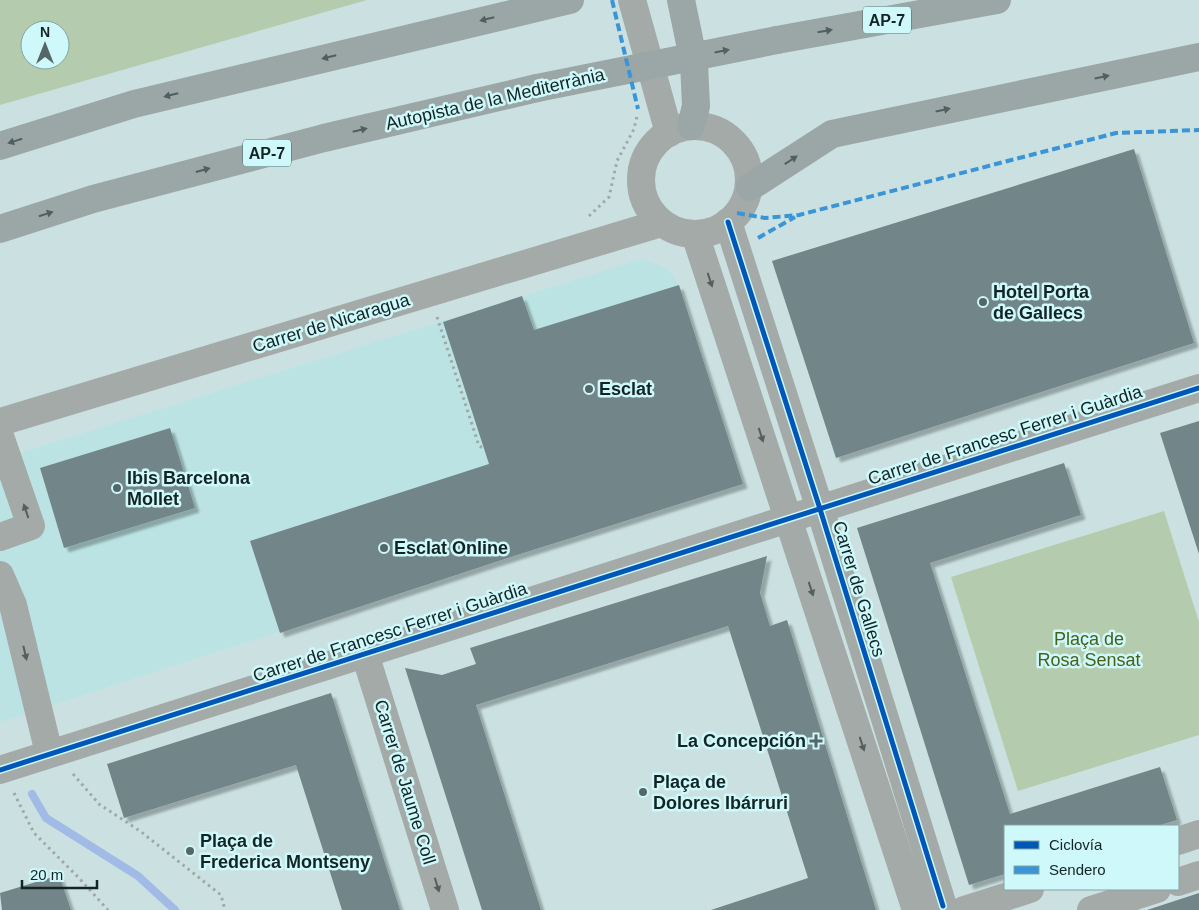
<svg xmlns="http://www.w3.org/2000/svg" width="1199" height="910" viewBox="0 0 1199 910" font-family="Arial,sans-serif">
<style>
.built{fill:#bce3e3}
.green{fill:#b4ccad;fill-rule:evenodd}
.lines{fill:none;stroke-linecap:round;stroke-linejoin:round}
.stream{stroke:#a1bae6;stroke-width:8}
.building{fill:#728589;filter:url(#shadow)}
.path{stroke:#9ea8a6;stroke-width:3;stroke-dasharray:2.5 4;stroke-linecap:butt}
.minor{stroke:#a3aaa8;stroke-width:28}
.highway{stroke:#9ba7a6;stroke-width:28}
.highway-bridge{stroke:#9ba7a6;stroke-width:28}
.quiet{stroke:#3995d6;stroke-width:4;stroke-dasharray:8 4;stroke-linecap:butt}
.cycleway-casing{stroke:#cef8f9;stroke-width:8}
.cycleway{stroke:#0057b8;stroke-width:5}
.oneway{fill:#515f5f}
.oneway2{fill:#546060}
.poi-dot{fill:#546667;stroke:#cef8f9;stroke-width:2}
.labels{text-anchor:middle;stroke-width:5;stroke-linejoin:round;paint-order:stroke}
.shield{fill:#cef8f9;stroke:#4c6465;stroke-width:1}
.shield-label{font-size:16px;font-weight:bold;fill:#142425}
.street-label{font-size:18px;fill:#142425;stroke:#cef8f9}
.poi-label{font-size:18px;font-weight:bold;fill:#142425;stroke:#cef8f9;text-anchor:start}
.park-label{font-size:18px;fill:#47611b;stroke:#cef8f9}
</style>
<defs>
<filter id="shadow"><feDropShadow dx="4.5" dy="4.5" stdDeviation="1" flood-color="#0004"/></filter>
</defs>
<rect width="100%" height="100%" fill="#cbe1e1"/>
<path class="built" d="M642,259l26,10 11,16 64,199 -226,71 -517,167v-263z"/>
<g class="green">
<path d="M0,0h367l-367,105zM30,30h30v30h-30z"/>
<path d="M1164,511l35,111v113l-181,56 -67,-214z"/>
</g>
<g class="lines">
<path class="stream" d="M32,794l14,24 92,58 37,34"/>
</g>
<g class="building">
<path d="M1134,149l60,194 -358,115 -64,-197z"/>
<path d="M679,285l64,199 -226,71 -237,78 -30,-92 239,-77 -46,-142 79,-26 12,34z"/>
<path d="M1199,421v133l-39,-121z"/>
<path d="M170,428l25,80 -131,40 -24,-80z"/>
<path d="M1064,463l17,52 -151,48 80,251 150,-47 17,53 -20,6h-152v48l-36,11 -112,-357z"/>
<path d="M767,556l-7,37 10,33 17,-6 89,290h-165l97,-32 -80,-252 -252,79 65,205h-59l-77,-242 37,7 34,-11 -6,-16z"/>
<path d="M331,693l69,217h-58l-46,-145 -172,53 -17,-54z"/>
<path d="M59,875l12,35h-69l-2,-17z"/>
<path d="M1199,893v17h-52z"/>
</g>
<g class="lines">
<g class="path">
<path d="M589,216l20,-19 8,-36 17,-32 3,-13"/>
<path d="M437,317l42,129 4,2"/>
<path d="M73,774l26,30 41,27 81,64 4,15"/>
<path d="M14,793l20,40 45,45 29,32"/>
</g>
<g class="minor">
<path d="M632,0l37,133"/>
<circle cx="695" cy="180" r="54"/>
<path d="M728,222l92,287 123,397"/>
<path d="M695,234l221,676"/>
<path d="M0,422l661,-199"/>
<path d="M0,436l31,90 -31,11"/>
<path d="M0,575l13,30 36,148"/>
<path d="M365,654l80,256"/>
<path d="M0,770l1199,-382"/>
<path d="M1178,841l21,-7"/>
<path d="M1178,882l21,-7"/>
<path d="M964,910l66,-21"/>
<path d="M1091,910l66,-21"/>
</g>
<g class="highway">
<path d="M681,0l13,63 2,43 -5,20"/>
<path d="M777,40l220,-40"/>
<path d="M0,146l134,-42 436,-104"/>
<path d="M750,187l82,-53 367,-77"/>
<path d="M0,229l93,-30 231,-61 213,-50"/>
</g>
<path class="highway-bridge" d="M537,88l240,-48"/>
<g class="quiet">
<path d="M612,0l26,109"/>
<path d="M737,213l28,5 34,-3 317,-82 83,-3"/>
<path d="M758,238l37,-21"/>
</g>
<g class="cycleway-casing">
<g id="cycleway">
<path d="M728,222l92,287 123,397"/>
<path d="M0,770l1199,-382"/>
</g>
</g>
<use href="#cycleway" class="cycleway"/>
</g>
<defs><path id="oneway-solid" d="M-6-.8H1V-3.2L6.5 0L1 3.2V.8H-6Z" transform="scale(1.25)"/></defs>
<g class="oneway">
<use href="#oneway-solid" transform="translate(487 19) rotate(166)"/>
<use href="#oneway-solid" transform="translate(825 31) rotate(-10)"/>
<use href="#oneway-solid" transform="translate(722 51) rotate(-11)"/>
<use href="#oneway-solid" transform="translate(329 57) rotate(166)"/>
<use href="#oneway-solid" transform="translate(1102 77) rotate(-12)"/>
<use href="#oneway-solid" transform="translate(171 95) rotate(166)"/>
<use href="#oneway-solid" transform="translate(943 110) rotate(-12)"/>
<use href="#oneway-solid" transform="translate(360 130) rotate(-13)"/>
<use href="#oneway-solid" transform="translate(15 141) rotate(163)"/>
<use href="#oneway-solid" transform="translate(791 160) rotate(-33)"/>
<use href="#oneway-solid" transform="translate(203 170) rotate(-15)"/>
<use href="#oneway-solid" transform="translate(46 214) rotate(-18)"/>
</g>
<g class="oneway2">
<use href="#oneway-solid" transform="translate(710 280) rotate(72)"/>
<use href="#oneway-solid" transform="translate(761 435) rotate(72)"/>
<use href="#oneway-solid" transform="translate(26 511) rotate(-109)"/>
<use href="#oneway-solid" transform="translate(811 589) rotate(72)"/>
<use href="#oneway-solid" transform="translate(25 653) rotate(77)"/>
<use href="#oneway-solid" transform="translate(862 744) rotate(72)"/>
<use href="#oneway-solid" transform="translate(437 885) rotate(73)"/>
</g>
<g class="poi-dot">
<circle cx="983" cy="302" r="5"/>
<circle cx="589" cy="389" r="5"/>
<circle cx="117" cy="488" r="5"/>
<circle cx="384" cy="548" r="5"/>
<path d="M813.5 733.5h5v5h5v5h-5v5h-5v-5h-5v-5h5z"/>
<circle cx="643" cy="792" r="5"/>
<circle cx="190" cy="851" r="5"/>
</g>
<g class="labels">
<g class="shield">
<rect x="863" y="6.5" width="48" height="27" rx="4"/>
<rect x="243" y="139.5" width="48" height="27" rx="4"/>
</g>
<g class="shield-label">
<text x="887" y="26">AP-7</text>
<text x="267" y="159">AP-7</text>
</g>
<g class="street-label">
<text transform="translate(495 99) rotate(-13)" y="6">Autopista de la Mediterrània</text>
<text transform="translate(331 323) rotate(-17)" y="6">Carrer de Nicaragua</text>
<text transform="translate(1005 435) rotate(-18)" y="6">Carrer de Francesc Ferrer i Guàrdia</text>
<text transform="translate(859 589) rotate(73)" y="6">Carrer de Gallecs</text>
<text transform="translate(390 632) rotate(-18)" y="6">Carrer de Francesc Ferrer i Guàrdia</text>
<text transform="translate(405 782) rotate(73)" y="6">Carrer de Jaume Coll</text>
</g>
<g class="poi-label">
<text x="993" y="298">Hotel Porta<tspan x="993" dy="21">de Gallecs</tspan></text>
<text x="599" y="395">Esclat</text>
<text x="127" y="484">Ibis Barcelona<tspan x="127" dy="21">Mollet</tspan></text>
<text x="394" y="554">Esclat Online</text>
<text x="806" y="747" text-anchor="end">La Concepción</text>
<text x="653" y="788">Plaça de<tspan x="653" dy="21">Dolores Ibárruri</tspan></text>
<text x="200" y="847">Plaça de<tspan x="200" dy="21">Frederica Montseny</tspan></text>
</g>
<g class="park-label">
<text x="1089" y="645">Plaça de<tspan x="1089" dy="21">Rosa Sensat</tspan></text>
</g>
</g>
<rect x="1004" y="825" width="175" height="65" fill="#cef8f9" stroke="#84a3a4"/>
<rect x="1014" y="841" width="25" height="8" fill="#0057b8" stroke="#84a3a4"/>
<text x="1049" y="850" font-size="15" fill="#142425">Ciclovía</text>
<rect x="1014" y="866" width="25" height="8" fill="#3995d6" stroke="#84a3a4"/>
<text x="1049" y="875" font-size="15" fill="#142425">Sendero</text>
<g transform="translate(45 45)"><circle r="24" fill="#cef8f9" stroke="#84a3a4"/>
<path d="M0-4L9 19L0 12L-9 19Z" fill="#546667"/>
<text y="-8" font-size="14" font-weight="bold" text-anchor="middle" fill="#142425">N</text>
</g>
<path d="M22 880v8h75v-8" fill="none" stroke="#142425" stroke-width="2.5"/>
<text x="30" y="880" font-size="15" fill="#142425" stroke="#cef8f9" stroke-width="4" paint-order="stroke">20 m</text>
</svg>
